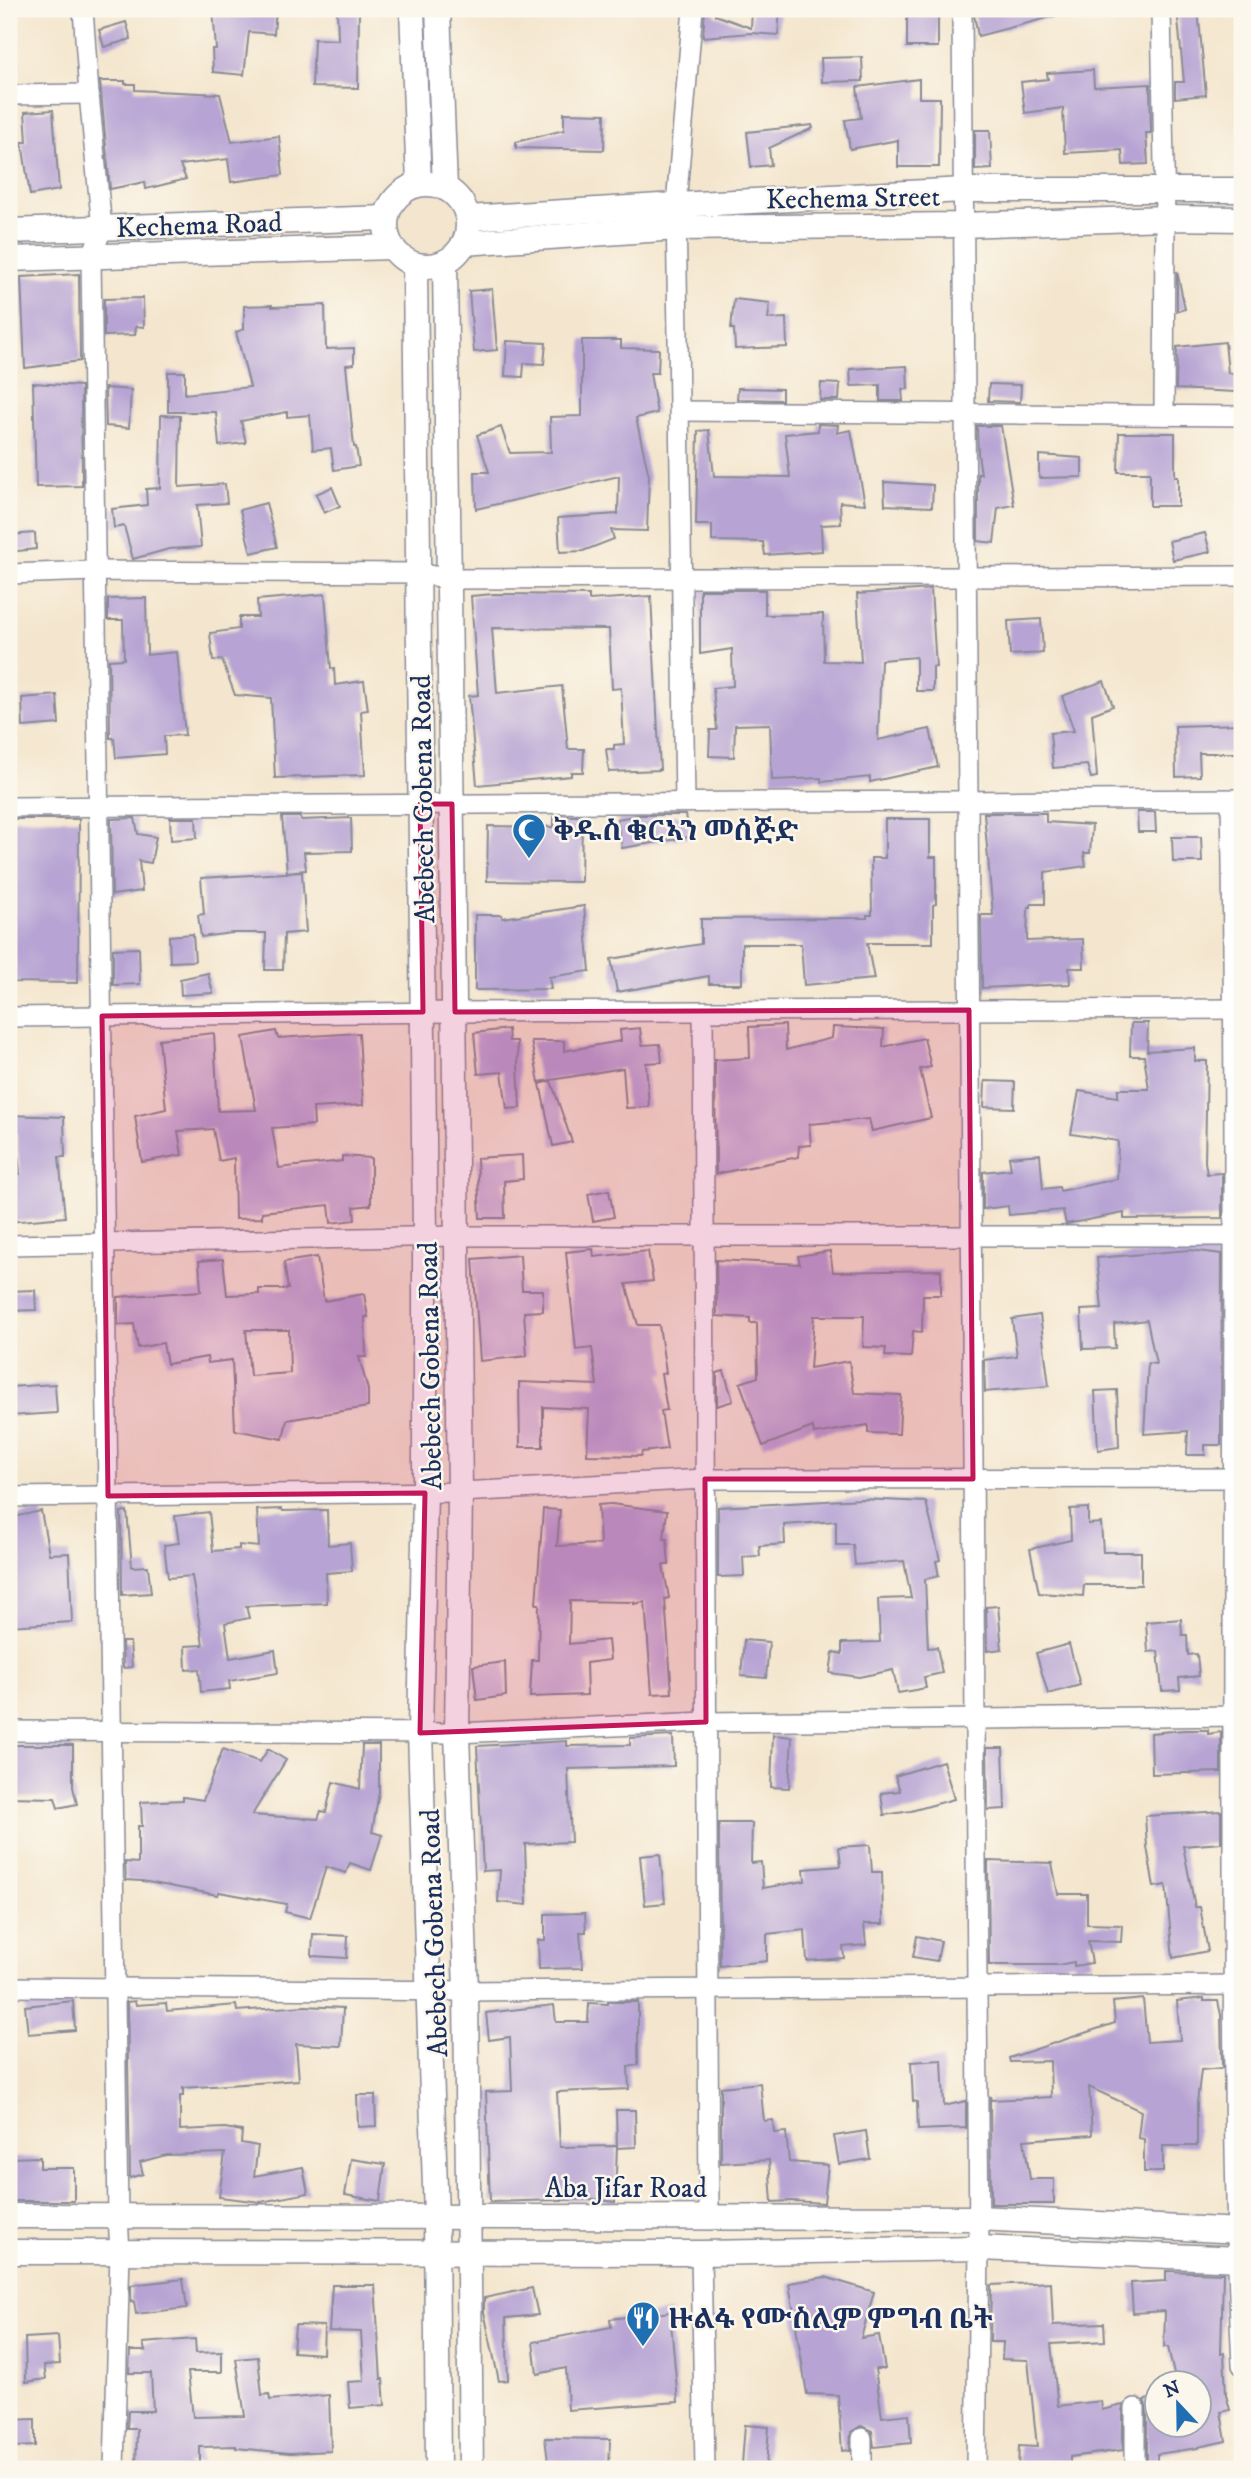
<svg xmlns="http://www.w3.org/2000/svg" width="1251" height="2478" viewBox="0 0 1251 2478" font-family="'IM FELL DW Pica','Noto Serif Ethiopic',serif">
<style>
.building{fill:#b8a4d4;fill-rule:evenodd}
.lines{fill:none;stroke-linecap:round;stroke-linejoin:round}
.minor-casing{stroke:#888a96;stroke-width:22}
.tertiary-casing{stroke:#888a96;stroke-width:27}
.minor{stroke:#fff;stroke-width:19}
.tertiary{stroke:#fff;stroke-width:24}
.marked{fill:#c2185b;fill-opacity:0.2;stroke:#c2185b;stroke-width:5;stroke-linejoin:round}
.labels{text-anchor:middle;stroke-width:5;stroke-linejoin:round;paint-order:stroke}
.street-label{font-size:28px;fill:#1b2f5e;stroke:#fbf7ec}
.poi-label{font-size:28px;font-weight:bold;fill:#1b2f5e;stroke:#fbf7ec;text-anchor:start}
</style>
<rect width="100%" height="100%" fill="#fbf7ec"/>
<filter id="ink" filterUnits="userSpaceOnUse"><feTurbulence type="fractalNoise" baseFrequency=".0143" numOctaves="2"/><feDisplacementMap in="SourceGraphic" scale="14" xChannelSelector="R" yChannelSelector="G"/><feConvolveMatrix kernelMatrix="1 2 1 2 8 2 1 2 1" color-interpolation-filters="sRGB"/></filter>
<filter id="wash" filterUnits="userSpaceOnUse"><feTurbulence type="fractalNoise" baseFrequency=".00686" numOctaves="4" result="noise"/><feDisplacementMap in="SourceGraphic" scale="28" xChannelSelector="R" yChannelSelector="G"/><feGaussianBlur stdDeviation="1.57" result="paint"/><feColorMatrix in="noise" values="0 0 0 0 0 0 0 0 0 0 0 0 0 0 0 0 0 1.4 0 .05"/><feComposite in="paint" operator="in"/></filter>
<g filter="url(#wash)">
<rect width="100%" height="100%" fill="#f4e6ce"/>
<g id="blocks">
<g class="building">
<path d="M213,9h63l-2,25 -25,-2 -5,43 -31,-3 -1,-23h4z"/>
<path d="M337,9h22l-1,79 -46,-1 2,-48 24,1z"/>
<path d="M705,9h9l1,6 36,13 1,-19h28l-2,26 -27,-2 -48,4z"/>
<rect x="907" y="9" width="31" height="38"/>
<path d="M979,9h80v6l-81,21 -4,-21 7,-1z"/>
<path d="M1177,9h21l8,86 -31,3v-16h9z"/>
<path d="M126,22l5,17 -27,8 -5,-17z"/>
<path d="M862,57l1,24 -41,1 -1,-24z"/>
<path d="M1093,70l1,17 56,-3 1,49h-5l2,31 -25,1 -1,-15 -57,3 -2,-45 -38,5 -4,-31 27,-3 -1,-6z"/>
<path d="M919,79v19h21l-1,69h-41v-27l-48,9 -5,-29 16,-2 -4,-31z"/>
<path d="M100,81h25v3h10v6l85,4 12,48 47,-6 4,39 -52,7 -3,-23 -48,6 6,14 -40,10 -1,-7 -35,7z"/>
<path d="M53,110l6,80 -29,5 -8,-53h5l-2,-30z"/>
<path d="M564,113l41,1 -1,36 -88,-2v-6l48,-12z"/>
<path d="M812,125l1,3 -44,20 2,17 -20,2 -4,-35z"/>
<path d="M975,130h15l2,39 -17,1z"/>
<path d="M1177,271l8,38 -8,2z"/>
<path d="M79,274l1,87 -55,7 -4,-91z"/>
<path d="M492,289l5,61 -23,2 -5,-61z"/>
<path d="M143,298l1,29 -8,-1 -1,9 -31,1v-37z"/>
<path d="M734,299l36,4 -2,16 18,-1 1,29 -52,2 -1,-20h-3z"/>
<path d="M272,305v2l53,-2 1,44 28,-1v16l-8,1 8,82h2l3,19 -25,4 -3,-22 -18,2 -3,-35 -23,2v-5l-46,9 5,22 -27,3 -3,-34h-48v-40h17v22l65,-7 -14,-55 8,-3v-23z"/>
<path d="M582,340h39v8l38,1 -1,24h-8l7,40 -21,5 13,58 -2,55 -36,-1 3,9 -31,12 -23,1 -2,-34 60,-4 1,-38 -143,33 -1,-37h14l-12,-37 24,-8 9,26 41,-1 -1,-35 32,-1z"/>
<path d="M507,341l39,2 -2,21 -20,-1 -1,14 -18,-1z"/>
<path d="M1225,342l3,31 8,1 -1,18 -59,-3 1,-42z"/>
<path d="M907,366l1,23h-6l1,12h-23v-16l-29,1 -1,-17z"/>
<path d="M33,383l48,3 1,100 -46,1z"/>
<path d="M821,383l19,1 -1,16h-19z"/>
<path d="M989,384l32,1 -1,17 -32,-1z"/>
<path d="M105,388l26,2 -2,38 -23,-2z"/>
<path d="M738,388l44,1v11l-45,-1z"/>
<path d="M161,415l19,1 -1,71 46,-3 2,19 -30,2 4,42 -32,2 -36,10 -9,-33 -10,2 -2,-19 35,-4 -1,-16 14,-1z"/>
<path d="M818,424l20,1 -1,8 14,-3 14,74 -25,-2 1,22 -20,1 1,26 -57,4 -2,-13 -51,-1v-16h-16l2,-94 11,-1 5,46 76,1 -5,-43 33,-3z"/>
<path d="M977,426h24l13,79 -16,3 -4,35 -16,-2v-67h3l-3,-20z"/>
<path d="M1119,433h56v44h3v29h-28v-34h-32z"/>
<path d="M1039,455l43,3v19l-43,1z"/>
<path d="M884,482l49,3 -1,22 -47,-2z"/>
<path d="M332,487l8,19 -16,7 -8,-19z"/>
<path d="M266,503l11,44 -26,6 -11,-43z"/>
<path d="M35,533l1,16 -27,3v-17z"/>
<path d="M1205,533l5,19 -37,8 -4,-19z"/>
<path d="M931,589l5,78h-3v24h-17v-34l-35,3 -3,80 52,-11 8,38 -68,15v-5l-48,5 -1,-4 -49,2 -2,-56 -35,1 -1,32 -25,-1 1,-26h7l-4,-42 20,-2 -1,-37 -32,5v-64h65v25l58,-1 1,47 37,1 -4,-68z"/>
<path d="M325,594l6,75 3,-1 1,17 29,-4 4,29 -7,1 4,64 -90,3 -4,-80 -36,-3 -13,-35 -9,1 -3,-28 29,-4v-12h19l-1,-17z"/>
<path d="M494,594l95,1v5l62,-4 9,174 -51,2 -3,-23h8v-4l10,-1 -3,-56 -9,1 -3,-60 -117,-1 5,65 65,-7 6,63h16l-1,23h-12v4l-94,9 -8,-89 9,-1 -7,-99z"/>
<path d="M146,598l1,57 30,-3 8,83 -21,1 1,18 -49,4 -2,-20h-4l-1,-78 15,-1 -1,-39h-15v-21z"/>
<path d="M1041,619l2,34 -33,2 -2,-34z"/>
<path d="M1104,681l9,25 -21,8 5,63 -6,1 -4,-13 -34,3 -3,-35 24,-2 -12,-35z"/>
<path d="M57,695l2,29 -36,3 -1,-29z"/>
<path d="M1242,724v29h-43l1,23 -24,1 -1,-51z"/>
<path d="M1137,812h18l1,20h-18z"/>
<path d="M984,813h62v9l46,3 -2,28h-6l2,13 -41,6v32h-14v3h-3l-1,34 56,-2 1,29h-15l1,16 -88,4 -1,-73h12z"/>
<path d="M639,815h47l4,22 -68,11 -5,-29z"/>
<path d="M554,816h28l-1,66 -94,-1 1,-55 66,1z"/>
<path d="M282,817h18l1,3 50,-2 1,33 -48,1 2,18 -19,2z"/>
<path d="M135,818l3,16 18,3 -5,26 -12,-2 3,30 -30,4 -1,-76z"/>
<path d="M170,818h26l1,20 -26,2z"/>
<path d="M9,819h70l-1,164 -69,-1z"/>
<path d="M885,819h45v38h6v47l-3,1v38h-66l7,36 -70,6 -3,-41h-59v40h-33v-8l-92,16 -6,-33 90,-15v-25l166,-1v-3h5l-1,-57h14z"/>
<path d="M1172,837h29l1,25h-29z"/>
<path d="M302,872l4,60 -22,2 -1,36h-18l1,-37h-34l-31,4 -3,-22 6,-1 -3,-36z"/>
<path d="M584,906l6,65 -41,6 2,12 -76,1v-75h27v3z"/>
<path d="M193,934l2,27 -25,1 -1,-26z"/>
<path d="M139,948l1,36 -27,1v-36z"/>
<path d="M208,973l5,20 -32,2 -1,-16z"/>
<path d="M1131,1023h17l-1,28 48,-3v13h12l-2,101 2,12 15,-1v45l-98,1v-6l-58,11 -3,-14 -54,5 -1,-9 -25,3v-37l28,-3 -2,-12 31,-3 3,35 16,-2 1,4 57,-12 1,-38 -47,-7 8,-43 39,6v-8h31l-5,-33h-14z"/>
<path d="M785,1025l1,25 46,-12 1,-11 51,2 -1,18 41,-9 7,29 -11,2 11,49 -59,13 -3,-12 -60,5 2,21 -12,1 -1,11 -82,17 -1,-114 35,-2 -1,-31z"/>
<path d="M640,1028l2,17 18,-1 2,18 -16,1 3,44 -23,1 -3,-40 -84,14 -8,-41h33v10l57,-10 -1,-11z"/>
<path d="M508,1029l1,12h8l3,67 -13,1 -5,-37 -24,2 -4,-41z"/>
<path d="M276,1031l2,7 81,-5 4,72 -50,3 1,17 -42,3 7,40 63,-7v-5l29,2v47l-17,2 1,13 -24,3 -2,-18 -67,7v6l-27,1 -1,-61 -15,3 -6,-32 -35,2 4,24 -40,7 -7,-46 31,-7 -7,-70 55,-6 4,78 38,-1 -13,-73z"/>
<path d="M551,1081l21,61 -19,4 -13,-62z"/>
<path d="M985,1081l30,1 -1,26 -30,-1z"/>
<path d="M9,1115l55,2 1,40h-6l6,60 -56,5v-47l11,-1 -4,-42h-7z"/>
<path d="M522,1155l1,24 -19,2 1,37h-25l-3,-60z"/>
<path d="M609,1190l5,27 -21,4 -5,-27z"/>
<path d="M593,1249l1,8 54,-6 5,30 -27,3 12,41h21l7,48 -5,1 6,36 -6,1 6,38 -25,3 -1,4 -54,-1 2,-46 -46,-2v40h-23l-1,-65 78,3 -5,-37 -16,2 -10,-98z"/>
<path d="M1189,1250l33,4 -1,191h-16v10h-18l1,-24 -44,3 4,-71 8,1 -9,-44 -33,4 1,24 -32,1 -2,-39 21,-1 -5,-51z"/>
<path d="M830,1251l3,21 108,-2v25h-18l-1,37 -9,-1 -2,26 -26,-1 1,-8 -23,-1 1,-31h-50l-4,52 39,-7 5,32 47,2 -2,39 -31,-1v-8l-54,9 -1,-7 -50,19 -23,-63 18,-6 -1,-54h-7v-5l-33,-2 -1,-56 84,4 -2,-8z"/>
<path d="M520,1255l2,35h21v21l-19,1 3,44 -47,5 -7,-102z"/>
<path d="M317,1257l7,44 40,-7 4,23h-3l1,40h-7l9,33v17l-81,13 -4,19 -48,-9 -3,-70 -24,3 -1,-6 -40,7 -4,-21 -25,5 -4,-24 -16,1v-28l83,-6 -2,-30 24,-2 4,36 32,-1v-5h29l-4,-27zM246,1330h43l1,43 -40,3z"/>
<path d="M35,1290l1,20 -27,1v-20z"/>
<path d="M1040,1315l9,71 -64,6 -1,-32 33,-4 -5,-37z"/>
<path d="M724,1371l9,30 -16,5v-33z"/>
<path d="M55,1384l2,29 -48,3v-29z"/>
<path d="M1117,1390l2,57 -21,3 -3,-59z"/>
<path d="M862,1499l64,3 14,58 -4,1 3,15 -14,3 3,69 9,-1 5,26 -18,4 2,11 -28,5 -5,-23 -34,7 -29,-4 3,-21 9,2v-11l38,-1 -2,-43 33,-1 -7,-37 -49,4 -2,-20h-17v-24l-52,4 1,19 -26,2 1,10 -17,1 1,19 -26,1v-70z"/>
<path d="M611,1504l56,7 -3,28h3l2,26h-6l6,33 -4,1 7,94 -20,1 -7,-92 -11,2v-2l-64,-1 -1,43 39,-4 2,20 -24,3 1,32 -57,2 2,-37h6l1,-56h-3l7,-95 17,1 -3,36 43,-2 -2,-39z"/>
<path d="M1088,1508v16l13,-1 2,29h38v33h-57l-1,11 -44,-3 -9,-44 41,-9 -1,-31z"/>
<path d="M282,1509l1,2 44,-1 1,35 22,-2 2,28 -26,2 1,30 -81,3 3,12 -24,5 5,35 45,-8 3,23 -49,8 1,8 -29,3 -2,-23 -13,1 -1,-24 18,-1 -11,-69 -24,2 -4,-33 15,-2 -4,-27 34,-4 4,39 26,-2v-4l20,2 -2,-37z"/>
<path d="M41,1511l8,43 20,-1 3,69 -63,4v-108z"/>
<path d="M127,1511l5,56 16,-1 3,27 -29,2 -1,-83z"/>
<path d="M998,1606l4,43 -15,2 -1,-44z"/>
<path d="M1181,1619l1,16h5l1,20 9,-1 2,22 -20,2 1,12 -18,1 -4,-40 -10,1 -2,-30z"/>
<path d="M744,1640l25,2 -3,36 -25,-2z"/>
<path d="M122,1642h8l2,25 -9,1z"/>
<path d="M1069,1644l11,41 -32,9 -12,-41z"/>
<path d="M505,1662l1,34 -29,4 -4,-34z"/>
<path d="M1184,1730h24v4l13,-2v40l-69,2 -1,-41z"/>
<path d="M773,1735l19,2 -3,51 -18,-1z"/>
<path d="M673,1736l1,30 -106,3 3,73 -46,2 2,61 -29,-3 2,-32 -17,1 -6,-125 90,-5v5l63,-1v-7z"/>
<path d="M9,1745h64v42l4,17 -19,4 -3,-10 -46,-1z"/>
<path d="M362,1745h17v47l-7,40 10,3 -11,35 -21,-7 -4,10 -20,-6 -16,51 -25,-6 2,-8 -68,-12 -1,3 -76,-14 -16,-1 -1,-18 13,1v-37h4l-1,-24 42,-2v-3l20,3 20,-51 37,13 8,-13 18,11 -34,55 66,4 3,-8 5,1 7,-30 27,7z"/>
<path d="M987,1748h16l2,61 -17,1z"/>
<path d="M943,1761l11,38 -43,12 -27,4 -3,-22 19,-2 -5,-15z"/>
<path d="M1221,1811v32l-38,3 12,61h5l8,44 -35,7 -7,-73 -12,2 -7,-40 -2,-31z"/>
<path d="M719,1823h33l-1,40 10,-1 2,26 42,-7 -1,-12 37,-3 -2,-19 31,-2 2,27h10l1,52h-19l2,21 -23,2 1,11 -37,3 -2,-31 -38,4v27l-47,5z"/>
<path d="M660,1854l5,49 -20,2 -5,-49z"/>
<path d="M988,1861l64,2 6,31h29v30l35,1 -1,17 -33,-1 4,22 -18,3v-4l-16,3h-69z"/>
<path d="M585,1913l1,19h-6l3,36 -44,1 -1,-29h7v-26z"/>
<path d="M313,1934l35,2 -1,22 -35,-2z"/>
<path d="M917,1936l24,5 -4,20 -24,-4z"/>
<path d="M1204,1998v3h14l3,14 1,53 -21,2 -4,33v43h-34v26h-19v-33l-6,-1 3,-27 -52,-24 3,48 -68,5 6,39h24v25h-63l-1,-108 1,4 60,-3 -1,-36 -40,1 -1,-4 106,-35 -2,-21 30,-3 4,43 33,-2 -3,-39z"/>
<path d="M73,2001l2,29 -47,4 -3,-28z"/>
<path d="M135,2001l1,4 30,-2 1,8 69,-6 1,6 68,-5 38,2 -2,38 -45,-2 3,36 -116,8v8h-3v34l45,-2 17,3 -1,12 17,3 -4,30 49,-9 5,26 -47,9 -42,-5 6,-44 -59,2 -26,7 3,12 -13,4 -3,-176z"/>
<path d="M608,2002h30v63l-10,2 1,22 -72,3 3,55 57,-1 -2,56 -22,-3 -103,3 -4,-110 26,-1 -2,-54 -21,3 -3,-27 68,-8 2,17h32l1,-19 19,1z"/>
<path d="M942,2060l2,46 22,-5v27l-48,2 -1,-28 -4,-1 -2,-39z"/>
<path d="M760,2083l4,38 9,-1 1,13 12,-1 3,30 39,3 -4,38 -32,-2 -20,1 -3,-42 -48,3v-76z"/>
<path d="M357,2095h18l1,31 -18,1z"/>
<path d="M616,2110h19l1,37 -19,1z"/>
<path d="M866,2131l4,28 -31,5 -5,-28z"/>
<path d="M40,2157v11h34v33h-65v-43z"/>
<path d="M351,2159l34,5 -5,37 -35,-6z"/>
<path d="M1166,2271l57,2 -2,81 3,-1 2,42 4,15 -9,2 5,29 -28,6v1l-41,6v15h-10v-61l-3,-8 13,-2v28h42v-42h-23l-8,-37h-4l1,-36 -32,2 -2,-30 35,-2z"/>
<path d="M825,2277l49,15 -13,46 18,-3 6,34h-10l7,48 27,-3 2,29 -37,4 -2,-16 -11,-5 -10,6 -1,18 -8,1 -4,-56 -31,-1 -18,-111z"/>
<path d="M183,2279l4,29 -51,6 -2,-13 -3,1v-17z"/>
<path d="M1051,2282l2,43 51,-2 1,18 -54,3 7,62 43,-5 1,9 21,-5v45l-53,7v12h-52l1,-23 18,1 -9,-87 -26,-1 1,-17h-13l1,-57z"/>
<path d="M332,2285h43l6,94h2l2,26 -35,3 -2,-26 16,-1 -3,-49 -32,-1z"/>
<path d="M532,2288l6,27 -32,3 2,62 -9,1 -15,-69v-14z"/>
<path d="M670,2312l8,90 -110,8 -2,-42 -29,6 -4,-32 78,-15 -1,-8z"/>
<path d="M295,2325l29,1 -1,28 -30,-2z"/>
<path d="M58,2336l2,28 -16,1 2,14 -20,3 -1,-44z"/>
<path d="M195,2339l1,14 26,-1v20h-34l5,45 52,-1 -9,-57 22,-2 4,38 7,-1 1,6 59,-5 2,56 -41,2 -54,-5v-2l-36,1v16h-13v6h-51l1,-40h-10l1,-18h25l-2,-38h-22l1,-22h15l-2,-8z"/>
<path d="M35,2419v27l-22,1 -1,-3h-3v-24z"/>
<path d="M745,2425l24,2 -3,39 -24,-2z"/>
<path d="M545,2438l65,1 -1,30h-60z"/>
</g>
</g>
</g>
<g filter="url(#ink)">
<use href="#blocks" fill-opacity="0" stroke="#888a96" stroke-width="2"/>
<g class="lines">
<g class="minor-casing">
<g id="minor">
<path d="M83,9l6,85 13,135 -11,29 27,1958 2,36 -6,217"/>
<path d="M962,9l17,2239 -3,221"/>
<path d="M1161,9l4,209 -1,197"/>
<path d="M9,95l80,-1"/>
<path d="M680,411l562,5"/>
<path d="M9,574l86,-3 323,2 32,6 792,-3"/>
<path d="M1231,800c6,341 1,681 2,1023 0,180 0,362 9,542"/>
<path d="M685,802l-9,-597 17,-196"/>
<path d="M9,807l1232,-8"/>
<path d="M703,1011l6,1206"/>
<path d="M9,1017l446,-5 787,-3"/>
<path d="M9,1245l448,-9h785"/>
<path d="M9,1497l451,-5 245,-13 537,-1"/>
<path d="M9,1731l448,2 249,-11 536,-6"/>
<path d="M9,1987l457,4 776,-6"/>
<path d="M701,2253l4,216"/>
<path d="M1135,2408v61"/>
<path d="M862,2438v31"/>
</g>
</g>
<g class="tertiary-casing">
<g id="tertiary">
<path d="M412,9l7,175"/>
<path d="M438,9l7,179"/>
<circle cx="427" cy="225" r="41"/>
<path d="M468,218l208,-13 288,-15h278"/>
<path d="M9,231l377,-13"/>
<path d="M464,243l213,-15 286,-3 202,-7 77,1"/>
<path d="M9,259l383,-12"/>
<path d="M445,262l15,1230 -3,241 9,258 5,478"/>
<path d="M415,265l10,972v256l-5,240 16,484 2,252"/>
<path d="M9,2216l969,2 264,13"/>
<path d="M9,2252l692,1 278,-5 263,11"/>
</g>
</g>
<use href="#minor" class="minor"/>
<use href="#tertiary" class="tertiary"/>
</g>
</g>
<path class="marked" d="M420,804h32l3,208 514,-2 4,469h-268l1,243 -286,11 5,-240 -317,3 -6,-480 321,-4z"/>
<defs>
<g id="mosque-pin" transform="scale(1.75)"><path d="M0 17L-7.5 6A9.5 9.5 0 1 1 7.5 6Z" fill="#1f6fb2" stroke="#fbf7ec"/><path d="M3.5-4.9A6 6 0 1 0 3.5 4.9A5 5 0 1 1 3.5-4.9Z" fill="#fff"/></g>
<g id="restaurant-pin" transform="scale(1.75)"><path d="M0 17L-7.5 6A9.5 9.5 0 1 1 7.5 6Z" fill="#1f6fb2" stroke="#fbf7ec"/><path d="M-5-6h1v4h1v-4h1v4h1v-4h1v5L-1.5 .5V6h-2V.5L-5-1ZM5-6V6H3V1.5H1.5Q1.5-4 5-6Z" fill="#fff"/></g>
</defs>
<g fill-rule="evenodd">
<use href="#mosque-pin" x="529" y="830"/>
<use href="#restaurant-pin" x="643" y="2318"/>
</g>
<g class="labels">
<g class="street-label">
<text transform="translate(853 197) rotate(-1)" y="10">Kechema Street</text>
<text transform="translate(199 224) rotate(-2)" y="10">Kechema Road</text>
<text transform="translate(422 799) rotate(-91)" y="10">Abebech Gobena Road</text>
<text transform="translate(429 1366) rotate(-91)" y="10">Abebech Gobena Road</text>
<text transform="translate(433 1933) rotate(-92)" y="10">Abebech Gobena Road</text>
<text x="626" y="2197">Aba Jifar Road</text>
</g>
<g class="poi-label">
<text x="554" y="840">ቅዱስ ቁርኣን መስጅድ</text>
<text x="668" y="2328">ዙልፋ የሙስሊም ምግብ ቤት</text>
</g>
</g>
<rect width="1251" height="2478" fill="none" stroke="#fbf7ec" stroke-width="35"/>
<g transform="translate(1178 2404) rotate(338)"><circle r="33" fill="#fbf7ec" stroke="#a1a7b3" stroke-width="2"/>
<path d="M0-5L12 26L0 18L-12 26Z" fill="#1f6fb2"/>
<text y="-10" font-size="19" font-weight="bold" text-anchor="middle" fill="#1b2f5e">N</text>
</g>
</svg>
